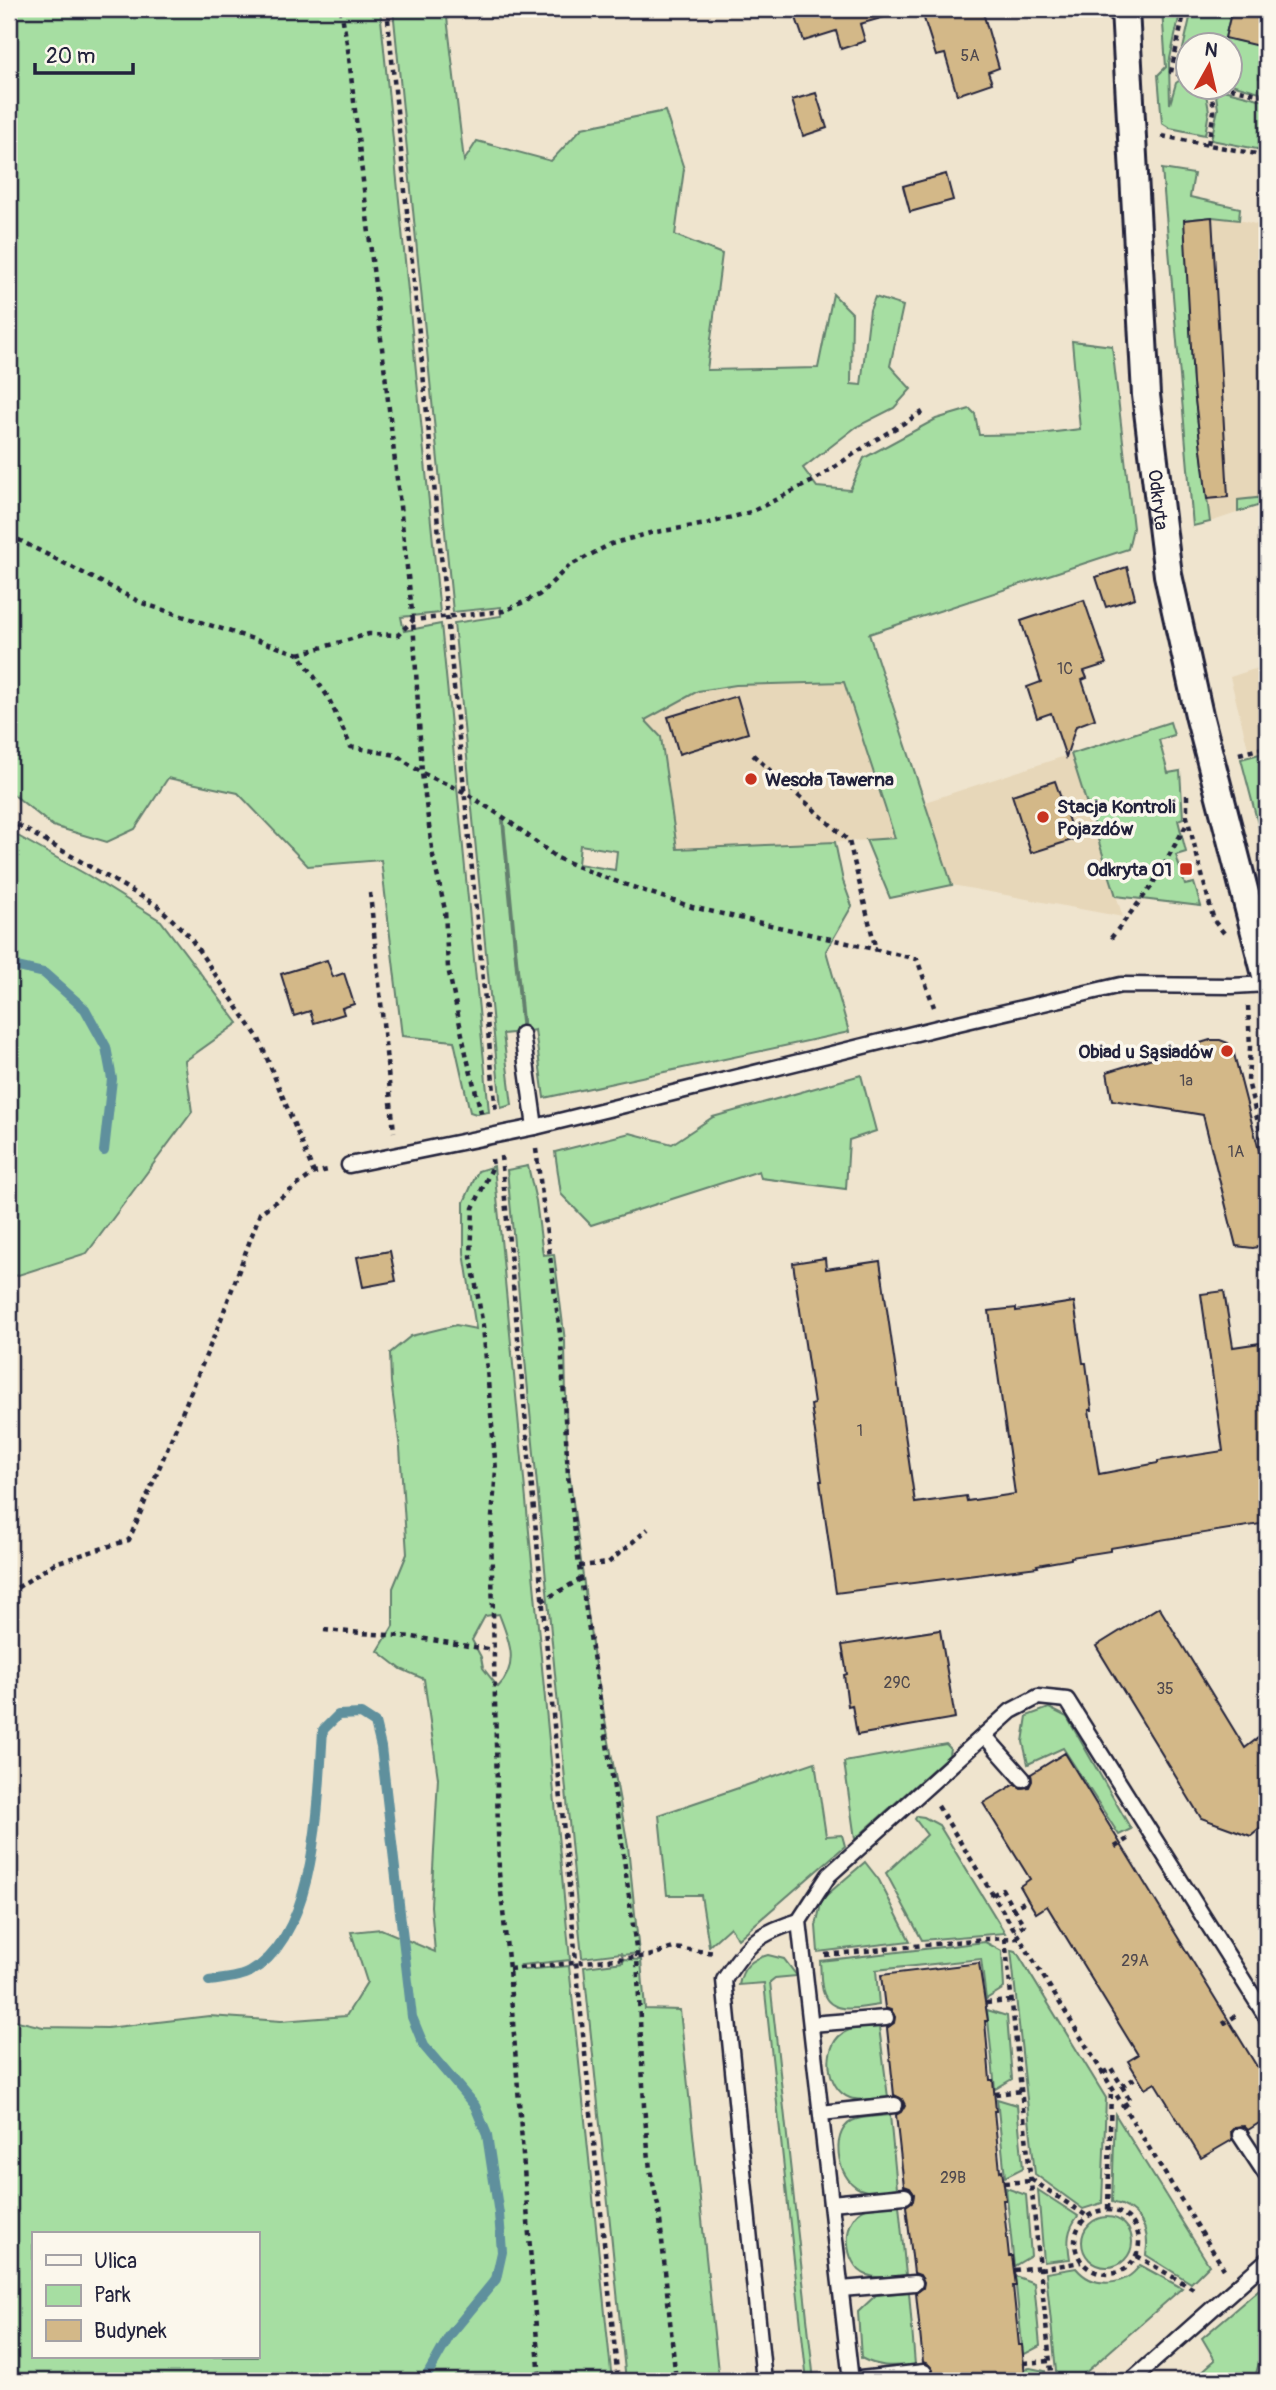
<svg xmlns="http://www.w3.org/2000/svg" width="1276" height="2390" viewBox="0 0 1276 2390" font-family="Pangolin,sans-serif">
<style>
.built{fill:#e7d7b9}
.green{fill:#a6dea2;stroke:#64806e;stroke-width:2;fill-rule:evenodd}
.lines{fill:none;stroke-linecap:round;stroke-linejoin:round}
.stream{stroke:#5f909d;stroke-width:10}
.building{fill:#d3b888;stroke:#22223b;stroke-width:2}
.lane-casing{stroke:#22223b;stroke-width:19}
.street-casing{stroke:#22223b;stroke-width:32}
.path{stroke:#22223b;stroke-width:4.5;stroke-dasharray:5 5;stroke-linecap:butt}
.lane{stroke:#fbf7ec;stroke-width:14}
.street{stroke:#fbf7ec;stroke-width:26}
.poi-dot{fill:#c8321e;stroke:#fbf7ec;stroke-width:2.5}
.labels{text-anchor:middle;stroke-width:7;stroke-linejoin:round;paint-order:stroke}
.number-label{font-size:16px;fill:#4e484e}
.street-label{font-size:19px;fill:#22223b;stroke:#fbf7ec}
.poi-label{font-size:19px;font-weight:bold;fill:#22223b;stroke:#fbf7ec;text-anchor:start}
</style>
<rect width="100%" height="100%" fill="#efe4ce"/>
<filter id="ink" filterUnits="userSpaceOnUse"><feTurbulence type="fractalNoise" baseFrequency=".0143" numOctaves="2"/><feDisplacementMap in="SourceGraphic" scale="14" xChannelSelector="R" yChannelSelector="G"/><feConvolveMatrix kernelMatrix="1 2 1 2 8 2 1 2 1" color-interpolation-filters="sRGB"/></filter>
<g filter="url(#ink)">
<g class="built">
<path d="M1212,217l27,3 28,7v276l-57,19 -17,-139 -9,-163z"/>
<path d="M1267,665v193l-26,-99 9,-3 -20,-79z"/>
<path d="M844,681l51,158 -219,10 -15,-112 -17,-17 54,-29 38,-6z"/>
<path d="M1071,754l52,163 -171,-32 -27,-83z"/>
</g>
<g class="green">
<path d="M9,9h371l60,604 -39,4 3,14 37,-7 48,488 -13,2 -6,-2 -16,-71 -52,-5 -21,-176 -73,6 -70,-73 -70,-15 -33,51 -28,13 -54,-16 -44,-35z"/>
<path d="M393,9h53l18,152 13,-20 74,20 31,-33 83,-17 19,58 -9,66 47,19 -15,116 111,-2 15,-74 19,19 -1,71 10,1 9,-75 5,-13 28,9 -13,60 21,23 -17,19 -38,19 -53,41 14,19 33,3 14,-32 72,-39 34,-10 5,5 4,21 60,-1 41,-5 -8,-88 40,5 21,182 -5,21 -259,85 83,251 -62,13 -24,-58 29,-2 -51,-156 -108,3 -38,6 -53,29 16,17 16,112 158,-7 8,39 9,25 -26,45 23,81 -305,66 -9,-68 -11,2 -20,-210 -2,-2 20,212 -19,2 9,71 -11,3 -47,-485 47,-7v-9l-48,5zM580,845l37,6 -2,19 -37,-6z"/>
<path d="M1162,9h19l-12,54 1,41 6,-21 4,-3 8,2v6h17l4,23 -4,24 -35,-7 -8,-5 -4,-48 8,-8z"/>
<path d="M1192,9h40l-7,29 42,9 -8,31 8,3v13l-36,-10 -1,-38h-42v28l-10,-3z"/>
<path d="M1215,88l52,13v50l-56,-11 7,-31z"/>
<path d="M1162,169l32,5 -4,23 50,11 -1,12 -27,-3 -27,3 8,163 17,139 -17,4z"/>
<path d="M1267,491v12l-29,9v-12l27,-3z"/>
<path d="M1170,722l4,13 -15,5 9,33 12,-2 3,47 -5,2 8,32 -10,3 9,30 9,-2 7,23 -85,-10 -45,-142z"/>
<path d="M1267,752v106l-26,-99z"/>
<path d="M9,831l80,45 72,45 77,102 -53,38 7,51 -105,141 -78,25z"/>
<path d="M861,1075l15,56 -27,9 -3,49 -85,-11 -2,-7 -168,54 -30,-31 -6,-42 75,-19 42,11 41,-27z"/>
<path d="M494,1166l76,794 -49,5 3,5 45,-4 43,415h-603v-362l34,8 64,1 102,-12 72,5 65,-5 21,-34 -16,-50 30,-3 54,23 -4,-46 7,-128 -14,-99 -23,-10 -23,-18 15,-25v-38l14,-34 -7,-106 -9,-66 -1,-29 21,-17 45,-11 20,4 -12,-76v-51l14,-31zM499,1614c10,26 21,50 -1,73l-15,-19 -2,-11 -9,-17 13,-24zM257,2234v123h-224v-123z"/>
<path d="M528,1166l8,35 7,54 11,-1 11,87 2,116 27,202 34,187 11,107 -17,2 -1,-2 -39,5 -75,-788z"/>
<path d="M1049,1708l18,9 64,112 -12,6 -56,-87 -35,16 -5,-22 4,-26z"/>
<path d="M946,1744l4,4 -1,7 -94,84 -11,-77z"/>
<path d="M815,1762l11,74 16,-1 3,11 -107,93 -8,-12 -21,19 -8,-51h-34l-8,-80z"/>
<path d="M917,1816l7,1 15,8 66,108 -83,7 -36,-67 41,-38 -12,-16z"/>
<path d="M865,1862l14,18 31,61 -92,11 -2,-26 6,-27z"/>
<path d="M985,1942l17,9 2,37 -18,11 -5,-40 -105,11 3,35c-17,2 -47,11 -55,-11 -4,-9 -3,-23 -4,-33z"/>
<path d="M1011,1950l5,1 90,147 -4,105 -19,6 -48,-35z"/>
<path d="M768,1955l16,4 13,17 -22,2 -5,4 44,399h-7l-43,-398 -25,2c3,-17 12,-26 29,-30z"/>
<path d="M623,1959l18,1 4,49 35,1 39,371h-93l-42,-414 39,-5z"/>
<path d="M987,2010l20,6 5,63 -17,10z"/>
<path d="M879,2027l9,70c-12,1 -27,5 -38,1 -25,-9 -29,-56 -3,-67 8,-4 22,-3 32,-4z"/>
<path d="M997,2099l20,6 6,63 -18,9z"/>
<path d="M1115,2114l94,151 -18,18 -45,-28c5,-27 -8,-47 -34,-53z"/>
<path d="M890,2115l7,73c-11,2 -26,6 -37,1 -24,-10 -32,-62 -3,-70 10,-3 22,-3 33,-4z"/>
<path d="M1006,2188l20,7 5,61 -17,10z"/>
<path d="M1038,2190l40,26c-11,14 -11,25 -8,43l-26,3z"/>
<path d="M899,2205l7,70c-12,1 -27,5 -39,0 -24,-9 -27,-57 -1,-67 9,-3 23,-2 33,-3z"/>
<circle cx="1107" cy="2242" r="25"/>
<path d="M1140,2265l42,23 -106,93h-19l-11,-108 30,-5c17,21 49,19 64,-3z"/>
<path d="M1015,2276l19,7 6,63 -17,9z"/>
<path d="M1264,2285l3,2v46l-13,48h-63l24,-21 -13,-22z"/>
<path d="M909,2292l6,73c-21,1 -35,3 -54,-7l-3,-46 18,-17z"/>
<path d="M1030,2368l15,3 1,10h-22l-1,-12z"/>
</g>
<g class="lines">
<g class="stream">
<path d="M9,965l35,8 41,36 21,38 6,32 -8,72"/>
<path d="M209,1981c12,-2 31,-3 41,-9 68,-38 68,-172 73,-242l15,-15 23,-1 14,9 6,24 31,270 12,29 51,60 12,29 12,79 3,38 -6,27 -46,56 -26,46"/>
</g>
</g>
<g class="building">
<path d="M793,9h94l1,7 -28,8 5,17 -24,8 -5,-18 -32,10z"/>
<path d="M921,9h61l17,59 -11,4 4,11 -35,12 -12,-41 -9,2z"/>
<path d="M1232,9h35v39l-42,-10z"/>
<path d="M816,93l11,35 -24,8 -11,-36z"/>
<path d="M946,174l7,26 -43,12 -7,-26z"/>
<path d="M1212,217l16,280 -21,2 -14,-116 -9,-163z"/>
<path d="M1127,567l8,31 -29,9 -10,-30z"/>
<path d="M1084,600l22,64 -22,7 3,7 -5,2 13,39 -19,7 -10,31 -15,-44 -14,5 -10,-31 14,-5 -20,-61z"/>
<path d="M737,696l11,37 -69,21 -11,-37z"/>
<path d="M1055,781l20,58 -44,14 -19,-58z"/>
<path d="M327,960l6,17 11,-4 10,31 -12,4 2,6 -30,9 -4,-12 -16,5 -13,-42z"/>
<path d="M1210,1040h10l8,3 6,11 33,127v64l-14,3 -17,-2 -33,-131 -91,-15 -5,-28z"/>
<path d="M390,1251l6,30 -33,6 -6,-30z"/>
<path d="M825,1258l1,11 54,-8 35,242 51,-7 1,5 48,-7 -26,-183 27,-3v3l58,-9 9,61h3l6,47h-3l10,64 59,-11v-2l65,-10 -22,-157 23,-3 9,56 34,-5v181l-157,25v3l-39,6v2l-34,6 1,2 -202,26 -16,-112h2l-11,-76 3,-1 -21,-141z"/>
<path d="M1159,1607l86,141 22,-17v92l-16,13 -50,-18 -105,-172z"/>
<path d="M940,1630l15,88 -98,17 -5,-30 -4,1 -4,-31 3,-1 -5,-29z"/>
<path d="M1065,1753l202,330v35l-19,12 -4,-4 -9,1 -4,4 1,9 -31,18 -46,-75 -10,6 -17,-28 10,-6 -91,-149 -11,7 -8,-13 -8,-14 10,-7 -47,-76 32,-19 6,4 8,-1 3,-6 -1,-7z"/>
<path d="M979,1963l9,58h-3l5,59h3l3,31h-2l6,60 2,-1 4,30h-3l6,56h3l4,30h-3l6,59h3l3,31 -2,1v4h-97l6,-5 1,-6 -5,-6 -5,-2 -7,-69 7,-5 1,-6 -4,-7 -6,-2 -8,-67 7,-5 1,-7 -4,-6 -6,-2 -8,-71 5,-3 4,-7 -3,-6 -8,-4 -7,-67 7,-5 1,-6 -4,-7 -6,-2 -4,-33z"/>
</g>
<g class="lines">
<g class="lane-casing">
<g id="lane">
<path d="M522,1034l13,93"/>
<path d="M349,1165l186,-38 406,-100 180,-42 111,1 35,-2"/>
<path d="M984,1735l39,44"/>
<path d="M811,2024l75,-6"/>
<path d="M821,2113l74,-8"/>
<path d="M1240,2135l27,41"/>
<path d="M831,2203l74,-7"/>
<path d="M841,2289l74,-6"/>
<path d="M851,2380l73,-8"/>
<path d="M764,2381l-40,-401c23,-36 34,-47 75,-59"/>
<path d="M851,2381l-52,-460 30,-46 182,-164 27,-14 29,3 200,318"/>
<path d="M1131,2381l136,-121"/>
<path d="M1266,2381l1,-3"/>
</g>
</g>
<g class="street-casing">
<g id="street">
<path id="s1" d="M1125,9l21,386 22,180 31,140 68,264"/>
</g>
</g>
<g class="path">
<path d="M341,9l7,40 65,571 9,153 11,83 12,54 3,58 19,90 15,58"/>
<path d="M387,9l109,1103"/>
<path d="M1185,9l-14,63 17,5"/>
<path d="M1267,69l-2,7 2,1"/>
<path d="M1230,88l37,8"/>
<path d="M1162,136l105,20"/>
<path d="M1208,144l6,-33 -3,-23"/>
<path d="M9,535l133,68 157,51 29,43 23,50 45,8 26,18 42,19 42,27 51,39 46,19 89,30 225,52 17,48"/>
<path d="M299,654l70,-20 29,1 15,-15 91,-9 35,-16 30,-29 42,-22 39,-11 56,-9 45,-12 62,-31 59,-39 54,-32"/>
<path d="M1239,754l28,-7"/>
<path d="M753,755l96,86 27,109"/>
<path d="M1187,795v22l27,104 10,12"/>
<path d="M9,820l149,86 31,30 70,103 55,134"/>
<path d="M370,893l24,239"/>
<path d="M1111,938l40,-51 37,-65"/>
<path d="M1248,1006l2,41 -2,34 19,79"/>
<path d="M536,1149l25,192 7,135 11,90 39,248 19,142 7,150 6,64 9,40 17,171"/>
<path d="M501,1156l79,848 38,377"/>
<path d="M492,1159l1,7 -20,42 -2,49 12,69 13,144 -5,59 8,344 10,96 31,412"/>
<path d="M579,1566l29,-3 40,-34"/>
<path d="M9,1593l46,-30 74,-23 91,-218 40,-109 54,-40 14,-3"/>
<path d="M542,1601l39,-22"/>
<path d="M324,1630l89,7 80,13"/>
<path d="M938,1806l286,463"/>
<path d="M1115,1847l14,-9"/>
<path d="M993,1895l9,-6 11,19 15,-8"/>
<path d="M1013,1908l11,17 -9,6"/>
<path d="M1005,1938l47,443"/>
<path d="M825,1955l160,-16 34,-1"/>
<path d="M509,1969l140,-13 24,-8 43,5"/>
<path d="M986,2003l26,-2"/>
<path d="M1223,2024l14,-9"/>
<path d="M1103,2073l8,-5 11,18 15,-9"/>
<path d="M1122,2086l8,15 -7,5"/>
<path d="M995,2094l27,-3"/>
<path d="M1031,2179l56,37"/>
<path d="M1004,2183l27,-2"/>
<path d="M1108,2209l3,-121"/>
<circle cx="1107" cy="2242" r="32"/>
<path d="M1137,2256l60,35"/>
<path d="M1040,2269l41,-7"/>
<path d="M1014,2270l26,-3"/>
<path d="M1024,2363l26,-2"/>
</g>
<use href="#lane" class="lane"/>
<use href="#street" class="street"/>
</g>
</g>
<g class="poi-dot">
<circle cx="751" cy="779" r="7"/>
<circle cx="1043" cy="817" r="7"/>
<rect x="1179" y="862" width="14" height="14" rx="3.5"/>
<circle cx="1227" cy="1051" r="7"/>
</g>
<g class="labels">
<g class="number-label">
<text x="970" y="61">5A</text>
<text x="1065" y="674">1C</text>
<text x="1186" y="1086">1a</text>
<text x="1236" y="1157">1A</text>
<text x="860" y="1436">1</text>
<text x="897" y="1688">29C</text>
<text x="1165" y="1694">35</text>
<text x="1135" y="1966">29A</text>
<text x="953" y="2183">29B</text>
</g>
<g class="street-label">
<text dy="7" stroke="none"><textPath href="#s1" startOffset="492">Odkryta</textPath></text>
</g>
<g class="poi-label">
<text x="765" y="786">Wesoła Tawerna</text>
<text x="1057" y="813">Stacja Kontroli<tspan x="1057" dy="22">Pojazdów</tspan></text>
<text x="1172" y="876" text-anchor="end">Odkryta 01</text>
<text x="1213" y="1058" text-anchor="end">Obiad u Sąsiadów</text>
</g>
</g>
<rect width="1276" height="2390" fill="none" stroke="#fbf7ec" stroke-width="35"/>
<rect x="18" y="18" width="1241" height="2355" fill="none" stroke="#22223b" stroke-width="2.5" filter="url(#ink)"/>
<rect x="32" y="2232" width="228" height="126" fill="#fbf7ec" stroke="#a4a2a5" stroke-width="2"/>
<rect x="46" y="2255" width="35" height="10" fill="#fbf7ec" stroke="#a4a2a5" stroke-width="2"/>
<text x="94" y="2268" font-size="21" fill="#22223b">Ulica</text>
<rect x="46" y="2285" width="35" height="21" fill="#a6dea2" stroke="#a4a2a5" stroke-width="2"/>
<text x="94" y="2302" font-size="21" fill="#22223b">Park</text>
<rect x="46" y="2320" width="35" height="21" fill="#d3b888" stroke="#a4a2a5" stroke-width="2"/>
<text x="94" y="2338" font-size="21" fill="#22223b">Budynek</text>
<g transform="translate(1209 66) rotate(8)"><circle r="33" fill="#fbf7ec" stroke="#a4a2a5" stroke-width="2"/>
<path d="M0-5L12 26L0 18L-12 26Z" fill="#c8321e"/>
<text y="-10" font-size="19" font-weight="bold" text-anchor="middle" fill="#22223b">N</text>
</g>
<path d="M35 63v10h98v-10" fill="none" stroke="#22223b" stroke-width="3.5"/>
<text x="46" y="63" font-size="21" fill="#22223b" stroke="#fbf7ec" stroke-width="5" paint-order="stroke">20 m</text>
</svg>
